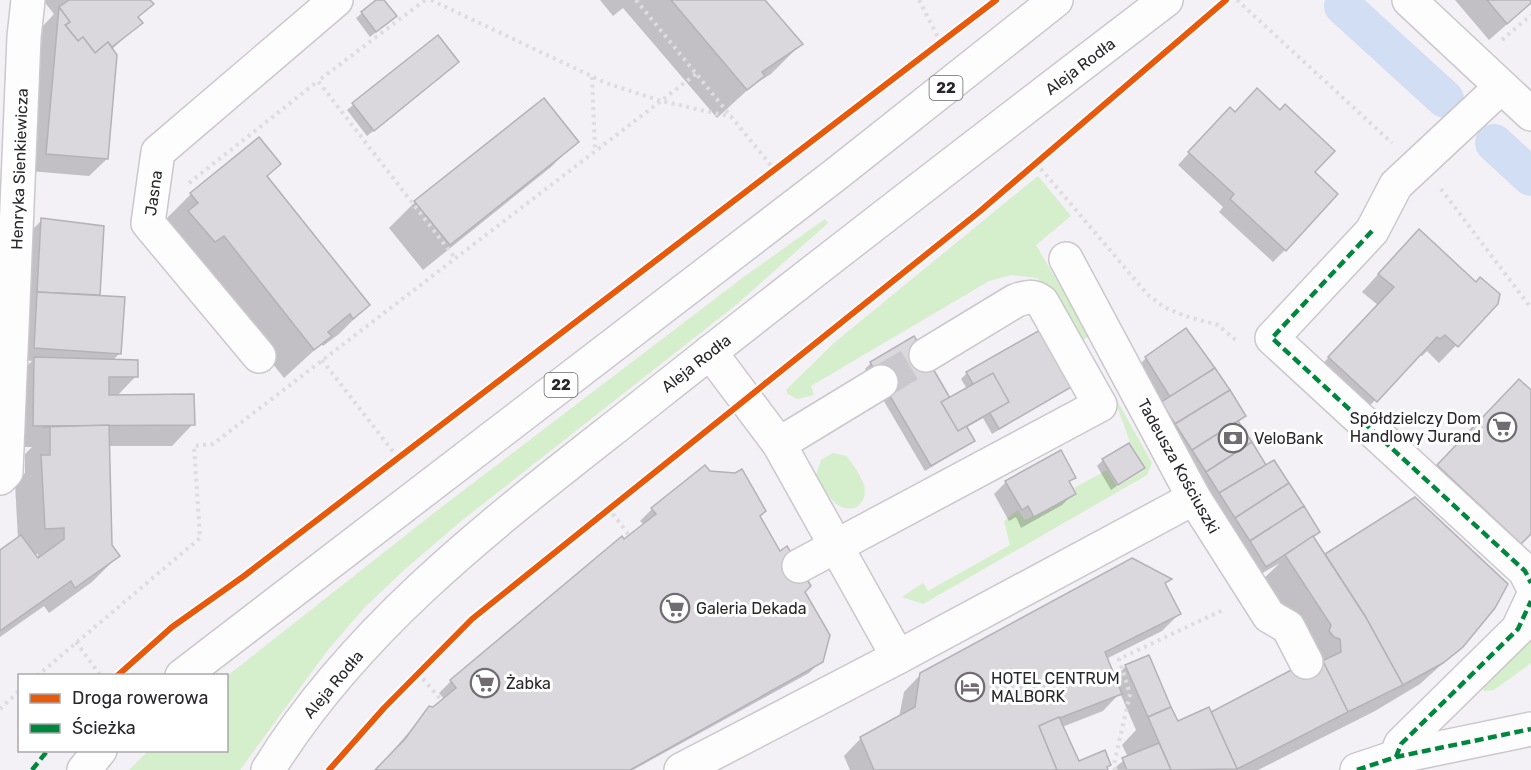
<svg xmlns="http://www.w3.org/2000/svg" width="1531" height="770" viewBox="0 0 1531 770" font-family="Rubik,sans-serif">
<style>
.green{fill:#d5eecb}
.shadow{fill:#0003;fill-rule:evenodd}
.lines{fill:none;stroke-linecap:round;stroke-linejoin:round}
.canal{stroke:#d1def4;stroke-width:38}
.building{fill:#dad8dc;stroke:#b4b2b6;stroke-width:1.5}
.minor-tunnel{stroke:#cbc8cd;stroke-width:33;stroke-dasharray:33 16;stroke-linecap:butt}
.minor-casing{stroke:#cbc8cd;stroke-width:36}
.major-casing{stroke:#cbc8cd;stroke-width:36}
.path{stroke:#dddcde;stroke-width:4;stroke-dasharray:3 4.5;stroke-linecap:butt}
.minor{stroke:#fdfdfe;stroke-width:33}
.major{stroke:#fdfdfe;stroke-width:33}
.quiet{stroke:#00873e;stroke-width:4.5;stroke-dasharray:9 4.5;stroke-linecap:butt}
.cycleway-casing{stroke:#fff;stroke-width:10}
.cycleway{stroke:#e8590c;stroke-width:6}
.labels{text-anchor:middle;stroke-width:6;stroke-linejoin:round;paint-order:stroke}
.shield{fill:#fff;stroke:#69686b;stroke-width:1.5}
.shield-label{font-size:15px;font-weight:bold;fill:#29272b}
.street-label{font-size:16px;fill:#29272b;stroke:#fff}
.poi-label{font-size:16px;fill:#29272b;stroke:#fff;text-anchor:start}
</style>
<rect width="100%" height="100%" fill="#f3f0f6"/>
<g class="green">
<path d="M1038,176l33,40 -35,29 53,91 -6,4 69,123 -5,12 -224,129 -21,-7 21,-14 5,8 82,-46 -6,-24 14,-11 7,10 51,-28 -2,-4 33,-18 10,17 29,-18 -16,-27 -12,-33 -61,-109 -20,-22 -26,-3 -22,6 -178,105 3,9 -17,4 -9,-5 -2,-4 49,-48z"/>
<path d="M825,219l3,4 -92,82 -276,217 -57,49 -38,36 -38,44 -87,119h-111l19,-19 78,-1 1,-74 212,-167 306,-233z"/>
<path d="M833,453l14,3c10,16 30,37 8,52 -22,4 -28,-17 -39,-33l5,-15z"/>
<path d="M1531,636v27l-37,27 -10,1 -2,-3z"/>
</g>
<g class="shadow">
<path d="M43,0h106l3,4 -15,14 4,5 -29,26 -5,110 -18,17 -60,-5 14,-145 11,-12z"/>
<path d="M378,0h4l7,22 -19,15 -14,-19z"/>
<path d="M600,0h163l38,44 -30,30 -18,11 -36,33 -94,-110 -10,8z"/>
<path d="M1455,0h76v3l-42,37z"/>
<path d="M437,37l15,31 -85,68 -20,-26z"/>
<path d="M1235,114l78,58 -28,78 -12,12 -54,-50 4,-5 -45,-42 40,-44z"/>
<path d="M577,141l-26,26 -128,103 -34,-42 26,-26z"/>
<path d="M279,164l-13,13 102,128 -29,29 -16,12 -2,-2 -37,34 -122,-155 29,-29z"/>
<path d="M42,220l60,7 -4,70 22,56 -8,8 24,15 -20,21 77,27 -21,22h-64l2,100 8,10 -26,26 -43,31 -5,-7 -44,31v-86l18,-12 -3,-56 10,-10v-19l7,-7h-20l1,-67 19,-19 -10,-1 3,-123zM33,554h5v7z"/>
<path d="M1402,248l95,55 -58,60 -12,-12 -5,5 -3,-2 -61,64 -46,-43 66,-70 -16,-13z"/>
<path d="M1186,330l58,86 -7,6 27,42 55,67 -7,7 12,18 138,90 -42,38 -45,27 -117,59h-146l16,-13 -6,-12 14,-15 -16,-37 -17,18 -41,16 17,36 27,7h-256l-6,-14 17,-18 38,-21 5,-25 17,-18 248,-95 -5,6 16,28 -18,18 -56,28 8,19 12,-12 51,57 33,-9 97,-51 -47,-81 20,-19 -26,15 -120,-208 12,-12z"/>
<path d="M1039,332l32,54 -79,48 -9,-16 -17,10 7,13 -48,30 -60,-102 6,-6 78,36 18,-10 -6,-10 6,-6z"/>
<path d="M1531,392v140l-28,28 -82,-77 81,-85z"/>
<path d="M1103,460l40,8 -32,22 -14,-24z"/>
<path d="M1074,478l-6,5 6,10 -12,12 -41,23 -5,-11 -7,4 -15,-27 12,-12z"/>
<path d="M652,509l107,8 44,75 18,69 -12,12 -176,97h-257l40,-46 28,-25 -5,-6 12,-12 193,-156 -4,-4z"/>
</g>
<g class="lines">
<g class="canal">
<path d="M1343,6l102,93"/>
<path d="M1494,143l37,34"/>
</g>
</g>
<g class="building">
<path d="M69,0h81l4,4 -16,13 5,6 -31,24 -4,-5 -13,11 -12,-16 -5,4 -13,-16 5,-3 -11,-15z"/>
<path d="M376,0h8l13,16 -21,16 -15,-20z"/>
<path d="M671,0h94l38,44 -41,28 3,4 -18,14z"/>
<path d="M1487,0h44v3l-24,21z"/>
<path d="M59,7l11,15 -5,3 13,16 5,-4 12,16 13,-11 9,13 -9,104 -62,-5z"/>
<path d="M438,35l21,27 -85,69 -22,-28z"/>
<path d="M1257,88l23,22 5,-6 50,47 -20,21 23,22 -52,57 -56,-52 4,-5 -46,-42 42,-45 5,5z"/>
<path d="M544,98l35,44 -129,103 -36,-44z"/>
<path d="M259,137l22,27 -14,12 103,129 -17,14 -3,-5 -22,18 4,4 -18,14 -90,-114 -9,6 -27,-31 10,-8 -8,-10z"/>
<path d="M41,218l63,8 -4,69 -63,-3z"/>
<path d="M1419,229l57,53 4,-5 20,17 -2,10 -40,43 -13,-12 -5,4 -3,-2 -60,65 -49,-45 66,-70 -16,-13z"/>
<path d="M37,292l88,5 -4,57 -87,-6z"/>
<path d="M1186,328l29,40 -45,29 -25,-40z"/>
<path d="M1040,330l33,56 -74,43 -33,-57z"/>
<path d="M914,336l61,105 -44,25 -61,-104z"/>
<path d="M34,357l104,3v17h-29v18l85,-1 1,31 -162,1z"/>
<path d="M1215,368l15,22 -55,34 -14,-22z"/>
<path d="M993,373l16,29 -51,29 -17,-29z"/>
<path d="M1519,379l12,11v144l-10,10 -84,-79z"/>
<path d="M1230,390l16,26 -54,34 -17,-26z"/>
<path d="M1238,421l14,21 -46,30 -14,-22z"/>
<path d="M109,425l3,120 8,11 -45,32 -4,-7 -71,50v-81l21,-15 17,23 26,-19v-11l-19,1 -4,-74h9v-28h-8z"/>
<path d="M1252,442l14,23 -47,28 -13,-21z"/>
<path d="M1129,443l16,25 -27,17 -16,-26z"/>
<path d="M1061,450l15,28 -7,3 7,13 -42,23 -6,-11 -6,4 -17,-29z"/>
<path d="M1274,460l15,23 -54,35 -16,-25z"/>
<path d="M705,465l5,6 25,2 7,-4 24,42 -6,5 20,35 7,-5 24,40 -6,6 25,43 -7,27 -193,108h-255l30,-31 24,-33 4,1 23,-19 -6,-8 172,-144 2,3 32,-25 -5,-6z"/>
<path d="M1289,483l15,23 -54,35 -15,-23z"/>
<path d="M1415,497l93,87 -13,24 -32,39 -20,16 -40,22 -38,-69 -40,-62z"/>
<path d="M1304,506l16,26 -54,35 -16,-26z"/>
<path d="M1313,536l52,80 38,69 -55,27 -26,-51 19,-9 -1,-13 -6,-2 -5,-6 2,-6 -46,-70z"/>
<path d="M1132,558l40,21 -7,4 16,31 -76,38 17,42 -83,32 18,44h-183l-14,-33 55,-30 5,-34z"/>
<path d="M1149,655l22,52 -23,10 -23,-52z"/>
<path d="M1320,655l28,57 -111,57 -26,-57z"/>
<path d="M1171,707l7,14 31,-14 28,62 -66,1 -23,-53z"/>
<path d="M1059,717l20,44 26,-11 6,15 -4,2 1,3h-51l-18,-44z"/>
<path d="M1159,743l12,27h-44l-5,-12z"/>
</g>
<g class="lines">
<path class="minor-tunnel" d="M881,382l45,-27"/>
<g class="minor-casing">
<g id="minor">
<path d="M1409,0l122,114"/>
<path d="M1501,87l-105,98 -24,46 -100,107 253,233 6,12"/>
<path d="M1066,259l128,239 75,118 19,11 18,35"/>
<path d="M710,352l69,92 119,213"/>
<path d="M259,356l-111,-133 10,-71 178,-152"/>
<path d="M779,444l102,-62"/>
<path d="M0,478l6,-6 18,-435 4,-37"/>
<path d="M799,566l301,-161 -58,-103c-9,-7 -17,-5 -27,-1l-89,54"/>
<path d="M1396,757l5,-13 117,-115 13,-28"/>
<path d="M681,770l217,-113 296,-159"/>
<path d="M1357,770l39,-13 135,-28"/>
</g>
</g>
<g class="major-casing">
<g id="major">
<path d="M182,676l653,-501 221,-175"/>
<path d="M84,770l16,-20"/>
<path d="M268,770c97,-157 251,-266 393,-379 167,-132 336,-262 505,-391"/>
</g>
</g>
<g class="path">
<path d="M425,0l-107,81 137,177"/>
<path d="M431,0l175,83 55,18 71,16"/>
<path d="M636,0l137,168"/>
<path d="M919,0l21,41"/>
<path d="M1237,0l155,143"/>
<path d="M1502,40l29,-25"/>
<path d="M592,77l3,73"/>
<path d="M1036,163l112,132 16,12 21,9 33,9 19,16"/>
<path d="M189,183l129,-102"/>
<path d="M1441,189l90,119"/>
<path d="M322,360l76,98"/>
<path d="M608,508l21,27"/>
<path d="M76,642l25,34"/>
<path d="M418,673l24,28"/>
<path d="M37,676l163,-138 -6,-92 19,-2 483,-370"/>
<path d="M0,709l20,-19"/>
<path d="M1116,770l-2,-6 16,-70 -11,-35 106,-50"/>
</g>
<use href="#minor" class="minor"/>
<use href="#major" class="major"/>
<g class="quiet">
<path d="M1372,231l-100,107 253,233 6,12"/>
<path d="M1396,757l5,-13 117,-115 13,-28"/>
<path d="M32,770l16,-20"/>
<path d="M1357,770l39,-13 135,-28"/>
</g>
<g class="cycleway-casing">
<g id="cycleway">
<path d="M117,676l55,-49 72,-51 752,-576"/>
<path d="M329,770l55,-62 88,-89 507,-407 247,-212"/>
</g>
</g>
<use href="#cycleway" class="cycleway"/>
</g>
<defs>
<g id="supermarket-ring" transform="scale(1.5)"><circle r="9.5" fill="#fff" stroke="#706d72" stroke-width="1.5"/><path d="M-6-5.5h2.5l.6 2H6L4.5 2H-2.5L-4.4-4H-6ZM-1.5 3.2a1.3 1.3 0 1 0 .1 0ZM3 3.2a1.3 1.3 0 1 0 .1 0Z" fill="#706d72"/></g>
<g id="bank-ring" transform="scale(1.5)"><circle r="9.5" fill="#fff" stroke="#706d72" stroke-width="1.5"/><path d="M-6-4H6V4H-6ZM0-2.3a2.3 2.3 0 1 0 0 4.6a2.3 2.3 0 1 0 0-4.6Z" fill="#706d72"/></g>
<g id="hotel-ring" transform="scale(1.5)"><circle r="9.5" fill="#fff" stroke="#706d72" stroke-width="1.5"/><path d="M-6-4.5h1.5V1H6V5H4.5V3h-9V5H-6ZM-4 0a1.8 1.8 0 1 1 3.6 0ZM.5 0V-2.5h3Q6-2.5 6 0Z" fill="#706d72"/></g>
</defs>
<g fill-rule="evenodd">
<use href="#supermarket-ring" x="1502" y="427"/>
<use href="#bank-ring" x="1233" y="438"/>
<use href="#supermarket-ring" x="675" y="608"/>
<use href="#supermarket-ring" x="485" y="683"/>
<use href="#hotel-ring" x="970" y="687"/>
</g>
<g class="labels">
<g class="shield">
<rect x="929.5" y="76" width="33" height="24" rx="4.5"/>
<rect x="544.5" y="373" width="33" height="24" rx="4.5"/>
</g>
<g class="shield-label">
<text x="946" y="93">22</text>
<text x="561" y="390">22</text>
</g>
<g class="street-label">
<text transform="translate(1080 66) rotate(-37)" y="6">Aleja Rodła</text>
<text transform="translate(19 169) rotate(-88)" y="6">Henryka Sienkiewicza</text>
<text transform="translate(153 193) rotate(-82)" y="6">Jasna</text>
<text transform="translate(696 363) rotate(-38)" y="6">Aleja Rodła</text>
<text transform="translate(1179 466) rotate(61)" y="6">Tadeusza Kościuszki</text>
<text transform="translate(333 684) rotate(-50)" y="6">Aleja Rodła</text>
</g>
<g class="poi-label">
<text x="1481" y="424" text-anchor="end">Spółdzielczy Dom<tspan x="1481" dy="18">Handlowy Jurand</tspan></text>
<text x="1254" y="444">VeloBank</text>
<text x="696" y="614">Galeria Dekada</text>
<text x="991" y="684">HOTEL CENTRUM<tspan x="991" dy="18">MALBORK</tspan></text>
<text x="506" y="689">Żabka</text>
</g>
</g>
<rect x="18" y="674" width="210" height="78" fill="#ffffff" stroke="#a9a9aa" stroke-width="1.5"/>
<rect x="30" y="694" width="30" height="9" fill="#e8590c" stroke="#a9a9aa" stroke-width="1.5"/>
<text x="72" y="704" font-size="18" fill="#29272b">Droga rowerowa</text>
<rect x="30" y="724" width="30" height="9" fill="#00873e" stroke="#a9a9aa" stroke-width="1.5"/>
<text x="72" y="734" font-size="18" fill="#29272b">Ścieżka</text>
</svg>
